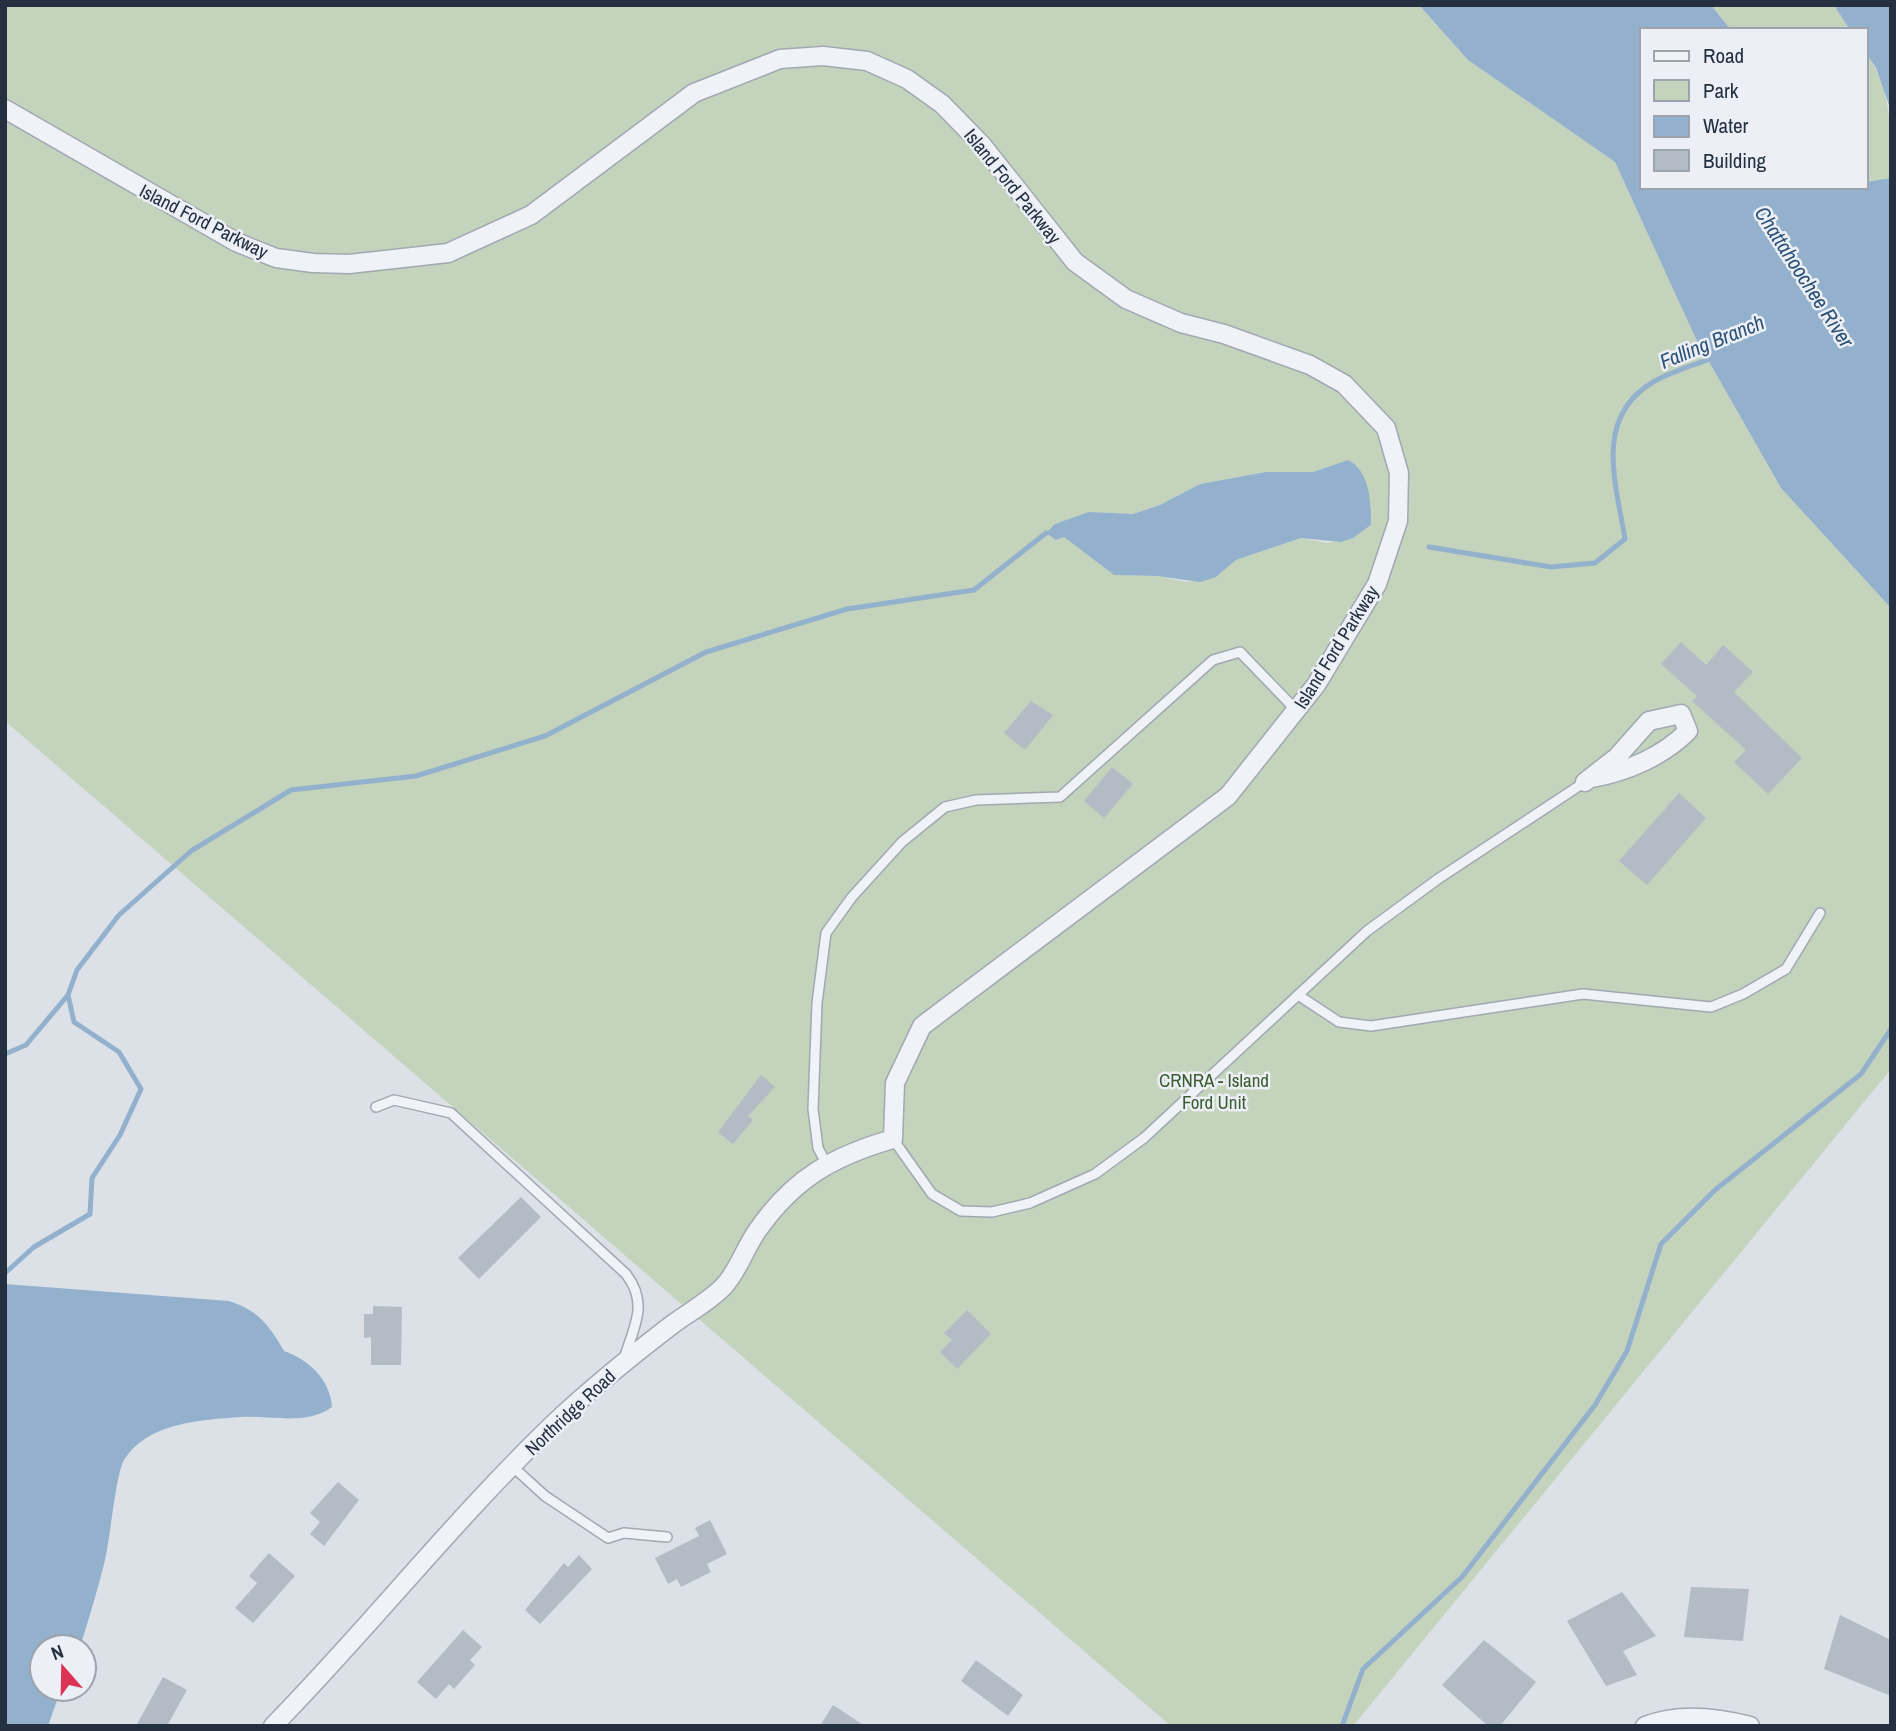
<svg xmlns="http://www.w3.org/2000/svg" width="1896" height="1731" viewBox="0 0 1896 1731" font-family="'Archivo Narrow',sans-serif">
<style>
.green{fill:#c3d3bc;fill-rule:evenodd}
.water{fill:#93b1cc}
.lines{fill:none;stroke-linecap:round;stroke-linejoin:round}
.stream{stroke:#93b1cc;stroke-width:5}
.building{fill:#b3bbc5}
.lane-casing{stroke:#a1a8b2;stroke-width:12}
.street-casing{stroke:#a1a8b2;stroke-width:21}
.lane{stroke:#eff2f6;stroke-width:9}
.street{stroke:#eff2f6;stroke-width:18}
.labels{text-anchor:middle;stroke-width:5;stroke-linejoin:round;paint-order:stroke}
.street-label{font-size:19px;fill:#243040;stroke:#ecf0f6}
.park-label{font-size:19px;fill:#3b5d30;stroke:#ecf0f6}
.water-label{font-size:21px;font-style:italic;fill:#2b5177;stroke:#ecf0f6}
</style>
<rect width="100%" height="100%" fill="#dce1e8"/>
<g class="green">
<path d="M5,5h1414l49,55 147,102 80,175 86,151 110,120v461l-538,657h-182l-1166,-1005zM1348,460l23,65 -18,13 -26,5 -26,-5 -65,22 -20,17 -30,5 -29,-6 -43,-1 -50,-38 25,-25 44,2 27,-9 40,-21 66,-12h47z"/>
<path d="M1711,5h123l16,25h-119z"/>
<path d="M1866,53c27,39 25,80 25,125l-25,4z"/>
</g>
<g class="water">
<path d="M1419,5h292l20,25h-89v157h224v-5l25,-4v430l-110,-120 -86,-151 -80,-175 -147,-102z"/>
<path d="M1834,5h57v106l-15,-43 -10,-15v-23h-16z"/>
<path d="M1348,460c22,11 23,42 23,65l-18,13 -12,4 -40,-4 -65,22 -20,17 -16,5 -43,-6 -43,-1 -50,-38 -8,3 -10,-7 9,-9 34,-12 44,2 27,-9 40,-21 66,-12h47z"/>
<path d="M5,1284l224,17c30,10 39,23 55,50 25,9 46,28 48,56 -27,19 -61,8 -92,10 -39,3 -92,5 -116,43 -8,13 -14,80 -19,100 -7,29 -16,58 -25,87h-38v42h19l-13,37h-43z"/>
</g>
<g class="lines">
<g class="stream">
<path d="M1429,547l122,20 44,-4 30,-24c-9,-56 -32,-121 28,-157 17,-10 40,-17 60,-24"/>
<path d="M5,1054l21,-9 42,-50"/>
<path d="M5,1273l29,-26 56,-33 2,-36 28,-43 21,-46 -22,-37 -45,-30 -6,-27 9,-25 42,-55 72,-64 100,-61 125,-14 129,-40 161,-84 141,-43 127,-19 72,-57"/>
<path d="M1342,1726l21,-57 99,-92 133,-172 32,-54 34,-107 54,-54 146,-116 30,-45"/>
</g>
</g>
<g class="building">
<path d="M1681,642l25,23 17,-20 30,27 -19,20 68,66 -34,36 -34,-32 12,-12 -54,-49 5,-5 -36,-32z"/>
<path d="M1031,701l22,14 -28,35 -21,-17z"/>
<path d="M1112,767l21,17 -29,34 -20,-17z"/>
<path d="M1679,793l27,25 -59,67 -28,-24z"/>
<path d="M761,1075l14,12 -27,29 5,4 -20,24 -15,-12z"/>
<path d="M521,1197l20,20 -62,62 -21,-21z"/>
<path d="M373,1306l29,1 -1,58h-30v-28l-7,1v-24h9z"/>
<path d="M967,1310l24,24 -34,35 -17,-17 12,-12 -8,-7z"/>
<path d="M338,1482l21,18 -35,46 -14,-12 10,-12 -10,-9z"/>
<path d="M710,1520l17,34 -20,10 4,8 -30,15 -4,-8 -9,5 -13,-26 44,-22 -4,-8z"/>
<path d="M269,1553l26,23 -42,47 -18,-15 22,-25 -8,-7z"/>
<path d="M579,1555l13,14 -52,55 -15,-14 39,-47 4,4z"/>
<path d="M1691,1587l58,2 -6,52 -59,-4z"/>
<path d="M1622,1592l34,44 -33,15 14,24 -31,11 -39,-65z"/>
<path d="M1840,1615l51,25v56l-67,-27z"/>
<path d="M463,1630l19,17 -12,13 5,5 -21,24 -5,-5 -13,15 -19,-17z"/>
<path d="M1484,1640l52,42 -36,44h-12l-46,-41z"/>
<path d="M976,1660l47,35 -15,21 -47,-35z"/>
<path d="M163,1677l24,13 -20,36h-31z"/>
<path d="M833,1705l32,21h-45z"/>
</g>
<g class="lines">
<g class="lane-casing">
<g id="lane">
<path d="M1298,995l41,27 32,4 212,-32 128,13 32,-13 43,-25 34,-56"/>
<path d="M376,1107l18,-7 57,13 175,161c23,30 8,52 -2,85"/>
<path d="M893,1139l39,55 29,17 31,1 38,-9 65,-29 49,-36 223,-207 71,-52 147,-97"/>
<path d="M827,1165l-9,-17 -5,-39 4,-106 9,-70 26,-36 50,-55 43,-35 31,-7 84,-3 153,-137 27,-8 56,58"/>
<path d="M512,1466l33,30 63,42 16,-5 43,4"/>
</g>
</g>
<g class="street-casing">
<g id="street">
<path d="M5,109l231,133 40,16 37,5 36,1 99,-11 83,-38 163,-122 86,-34 43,-3 44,5 40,18 35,25 40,41 93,117 51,37 55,24 43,11 86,31 34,19 42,44 13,45 -1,48 -21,63 -61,101 -88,111 -306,230 -27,57 -2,56c-60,17 -100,40 -136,92 -12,17 -19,40 -33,55 -14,15 -35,26 -51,38 -38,29 -75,59 -110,91 -103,97 -191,210 -290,311"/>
<path d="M1585,782l32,-25 32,-36 32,-7 7,17c-25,25 -61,41 -96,47"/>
<path d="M1645,1726c33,-13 71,-9 105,0"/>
</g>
</g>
<use href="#lane" class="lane"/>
<use href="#street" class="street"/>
</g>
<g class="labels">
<g class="street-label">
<text transform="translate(1013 186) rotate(51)" y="7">Island Ford Parkway</text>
<text transform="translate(204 221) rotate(27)" y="7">Island Ford Parkway</text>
<text transform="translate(1336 647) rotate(-58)" y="7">Island Ford Parkway</text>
<text transform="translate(570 1412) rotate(-43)" y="7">Northridge Road</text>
</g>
<g class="park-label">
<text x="1214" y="1087">CRNRA - Island<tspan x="1214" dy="22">Ford Unit</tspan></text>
</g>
<g class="water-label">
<text transform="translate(1804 277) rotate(57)" y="7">Chattahoochee River</text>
<text transform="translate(1712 342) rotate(-22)" y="7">Falling Branch</text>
</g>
</g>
<rect width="1896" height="1731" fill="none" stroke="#243040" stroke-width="14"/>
<rect x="1640" y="28" width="228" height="161" fill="#ecf0f6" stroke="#9ca3ad" stroke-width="2"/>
<rect x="1654" y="51" width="35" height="10" fill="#eff2f6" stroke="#9ca3ad" stroke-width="2"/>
<text x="1703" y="63" font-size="21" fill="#243040">Road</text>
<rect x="1654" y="80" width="35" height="21" fill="#c3d3bc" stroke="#9ca3ad" stroke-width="2"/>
<text x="1703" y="98" font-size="21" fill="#243040">Park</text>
<rect x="1654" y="116" width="35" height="21" fill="#93b1cc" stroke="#9ca3ad" stroke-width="2"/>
<text x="1703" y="133" font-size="21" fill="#243040">Water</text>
<rect x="1654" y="150" width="35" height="21" fill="#b3bbc5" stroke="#9ca3ad" stroke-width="2"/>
<text x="1703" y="168" font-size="21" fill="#243040">Building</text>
<g transform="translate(63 1668) rotate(340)"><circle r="33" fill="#ecf0f6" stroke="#9ca3ad" stroke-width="2"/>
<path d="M0-5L12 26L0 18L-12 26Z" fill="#db3354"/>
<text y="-10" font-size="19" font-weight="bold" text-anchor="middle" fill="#243040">N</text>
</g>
</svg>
